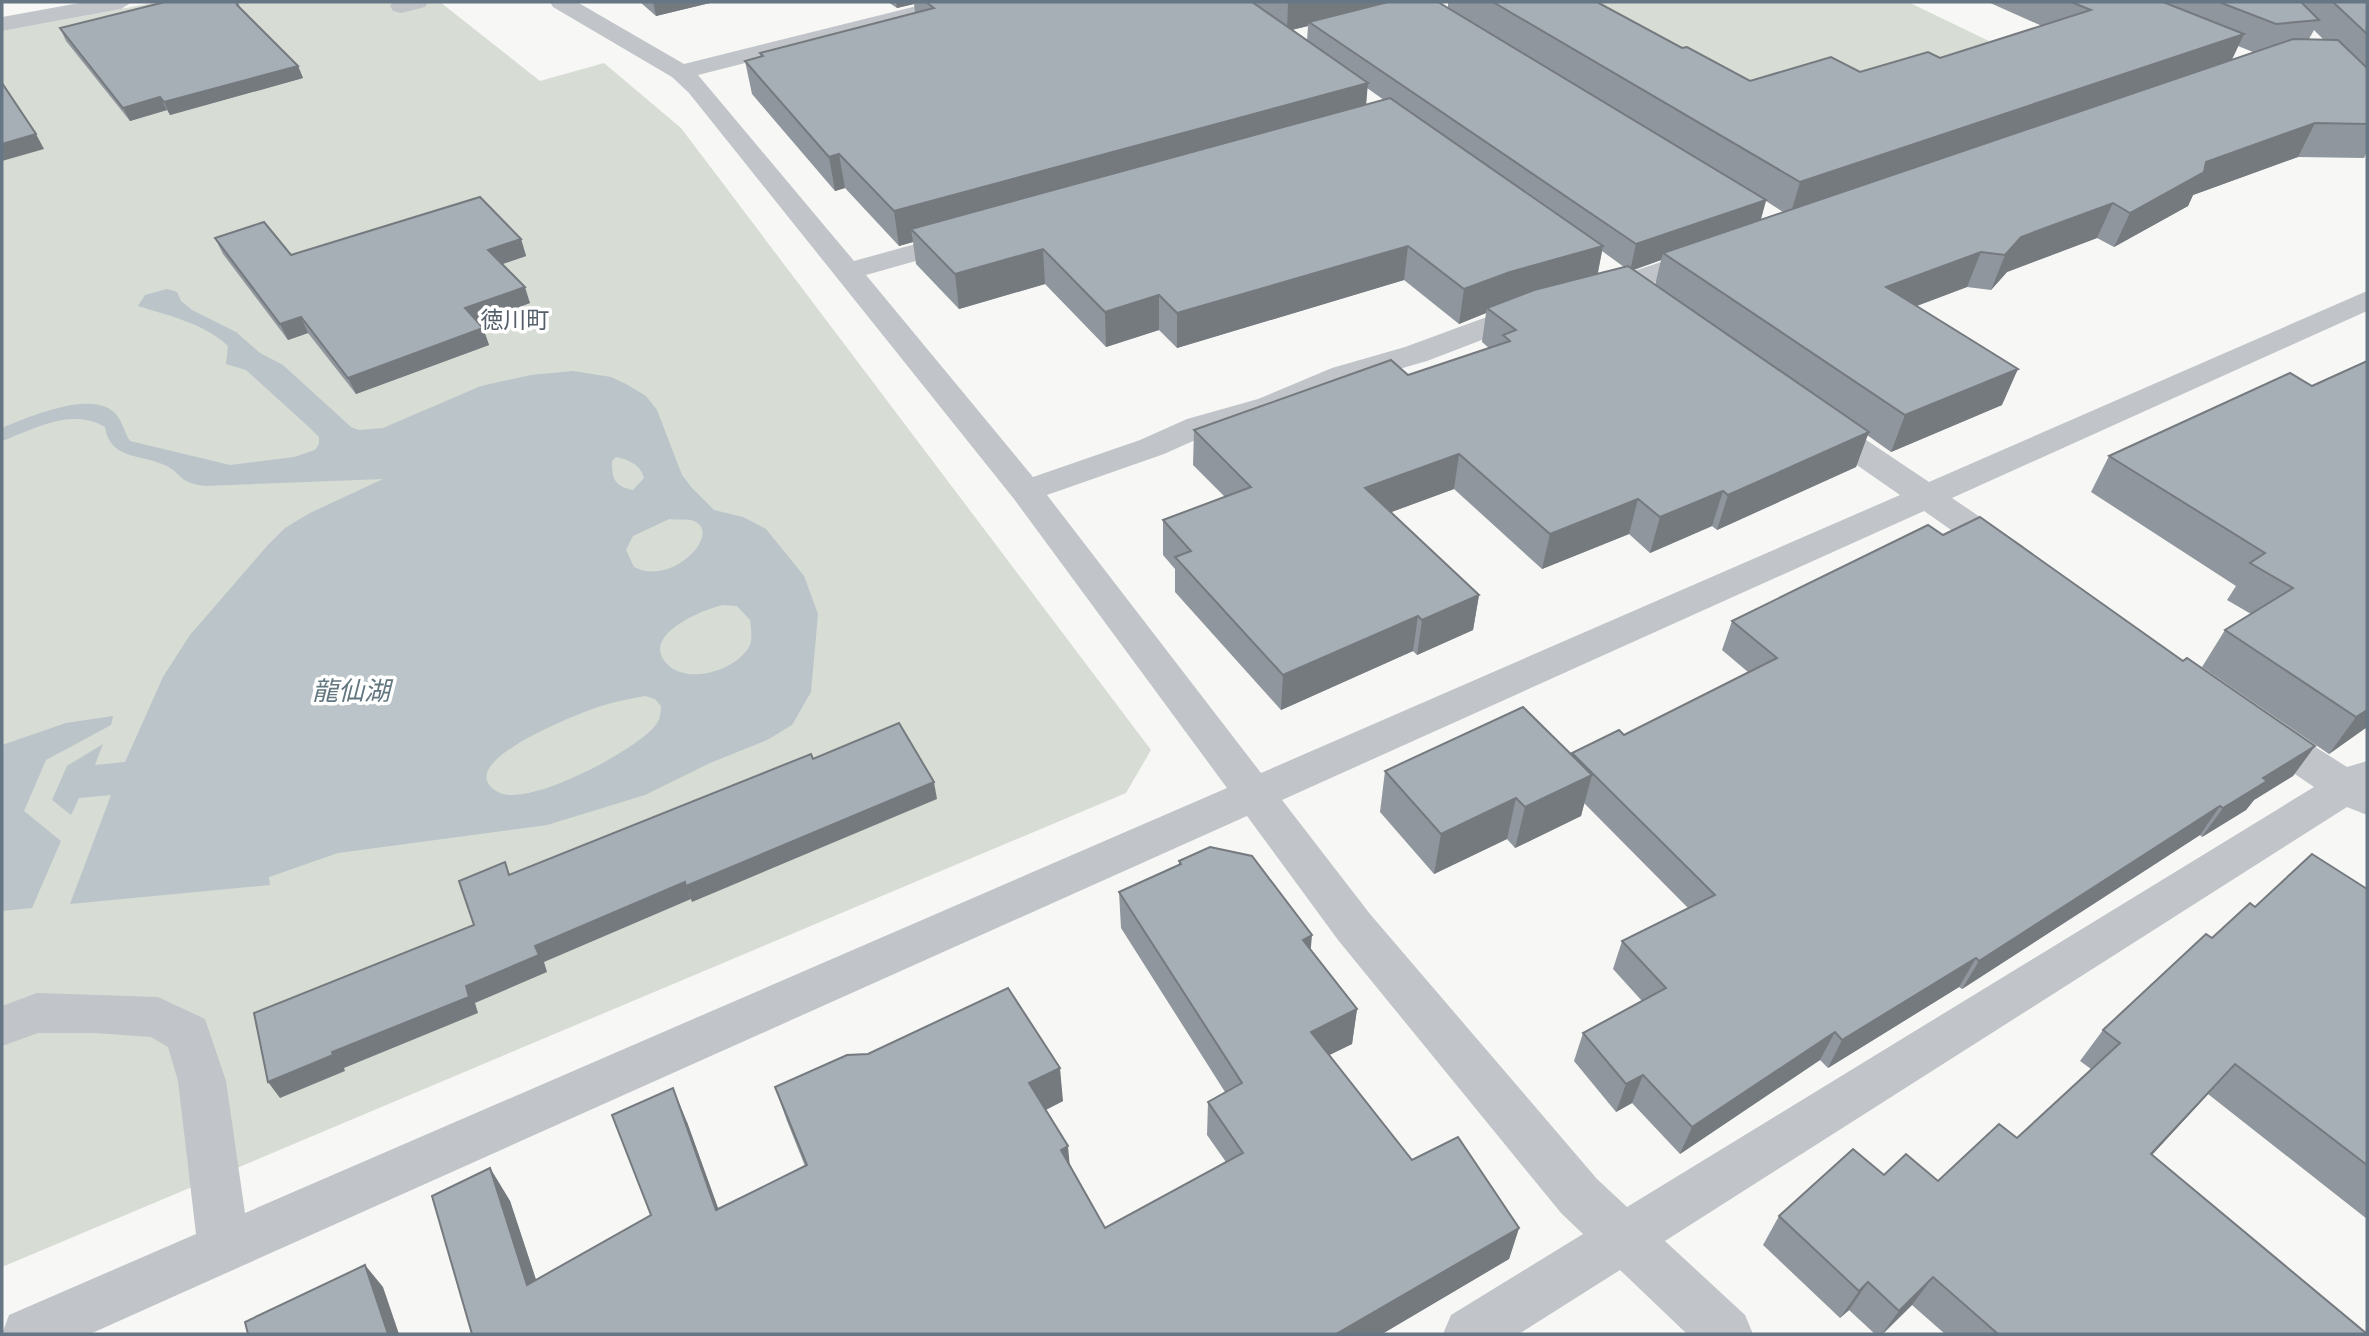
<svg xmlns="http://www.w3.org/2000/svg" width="2369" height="1336" viewBox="0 0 2369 1336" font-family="Ubuntu,'Noto Sans JP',sans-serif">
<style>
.green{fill:#d7dcd4}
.water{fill:#bac4c9;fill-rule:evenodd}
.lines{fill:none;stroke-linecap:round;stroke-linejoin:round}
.minor{fill:#c1c4c8;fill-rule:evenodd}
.wall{fill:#90969d;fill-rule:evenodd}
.shaded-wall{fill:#757a7f}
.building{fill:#a7afb6;stroke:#757a7f;stroke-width:2}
.labels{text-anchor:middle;stroke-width:7;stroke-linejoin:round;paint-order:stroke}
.far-quarter-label{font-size:23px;fill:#55606a;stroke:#fff}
.water-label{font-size:26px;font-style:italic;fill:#637780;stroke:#fff}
</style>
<rect width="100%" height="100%" fill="#f7f7f5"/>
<g class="green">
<path d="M158,2h282l100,79 64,-18 77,65 470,622 -25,43 -1124,474v-1236z"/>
<path d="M1572,2h336l85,41 -147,45 -110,19z"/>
</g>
<g class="water">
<path d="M167,289l10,3 4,9 11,9 44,22 24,21 23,12 68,62 8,3 24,-2 98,-42 50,-11 42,-4 38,6 15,7 20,12 11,14 25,65 10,13 22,22 29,7 23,12 38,47 14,38 -7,78 -19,33 -25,15 -57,23 -65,32 -98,30 -209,28 -69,24 1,8 -200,19 41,-109 -32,3 -8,17 -19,-15 15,-34 36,-22 -8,21 30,-3 38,-85 27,-42 77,-89 18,-18 25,-15 73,-34 -178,7c-30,-4 -22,-14 -43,-22 -24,-10 -52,-5 -57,-37 -33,-20 -71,2 -103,14v-13c25,-10 87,-38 112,-16 8,7 10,20 16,29l100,24 64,-8 21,-7 4,-6v-7l-9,-9 -64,-58 -20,-6 2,-18c-25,-23 -58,-30 -90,-40l7,-11zM616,457c13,3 24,7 28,21l-11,12c-19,-4 -21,-11 -21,-29zM669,519c7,1 16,0 22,1 35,9 -17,68 -57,47l-8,-17 7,-14zM722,605l15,1 13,14c1,9 3,20 -1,27 -13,23 -60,38 -81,18 -30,-29 34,-55 54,-60zM645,696l10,3 6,7c0,7 -1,14 -6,20 -19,24 -128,83 -157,66 -51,-28 82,-79 100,-85 15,-5 31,-8 47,-11z"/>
<path d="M113,716l-2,9 -65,35 -22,51 37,30 -29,67 -30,3v-166l64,-22z"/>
</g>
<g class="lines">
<g class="minor">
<path d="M85,2h47l-11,7 -119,22v-14z"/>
<path d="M393,2h35l-3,5 -24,6 -8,-2 -3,-5z"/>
<path d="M550,2h27l107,62 249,-62h37l-3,5 -269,68 156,186 112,-31 10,2 4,6 -4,6 -110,31 167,202 107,-37 47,-21 71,-20 74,-31 73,-21 117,-43 11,-3 11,3 4,6 -4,6 -117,45 -73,21 -74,31 -69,20 -47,21 -117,41 214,278 639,-278 -95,-66 -4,-7 4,-7 12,-3 12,3 100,67 438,-191v20l-415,187 71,48 5,8 -5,8 -13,4 -13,-4 -73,-51 -642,289 88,114 227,265 30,28 687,-420 -66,-45 -6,-10 6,-10 14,-5 14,5 71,45 20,-6v54l-20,-8 -682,434 80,74 8,19h-66l-67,-64 -101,64h-76l8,-19 132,-81 -22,-21 -223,-273 -91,-124 -1157,518h-88l7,-19 187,-81 -18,-153 -10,-34 -17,-10 -56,-4h-57l-36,13v-40l35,-13 121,4 47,22 21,62 19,132 982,-425 -213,-289 -325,-406 -17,-16 -119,-70z"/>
<path d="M1707,247l10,3 4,6 -4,6 -122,40 -10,-3 -5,-6 5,-6z"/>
</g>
</g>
<g class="wall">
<path d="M165,2h73l2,5 58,59 5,12 -133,37 -3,-5 -37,11 -64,-80 -6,-13z"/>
<path d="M640,2h74l-58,14z"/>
<path d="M888,2h550l10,6v-6h149l85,46 68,33 110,-9 80,-14 102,-32 -54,-24h379v150l-3,6 -66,-1 -105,38 -5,11 -74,41 -17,-9 -90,34 -16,18 -24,-3 -50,19 85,99 -111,47 -24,-17 -11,32 -139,63 -5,-4 -62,27 -21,-19 -87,35 -88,-80 -63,23 88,83 -6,35 -56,25 -4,-4 -132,59 -106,-118v-23l-12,-14v-35l62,-23 -32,-32 1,-35 214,-55 81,-27 -7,-6 4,-29 -27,11 -55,-44 -227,68 -18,-18 -53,17 -61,-63 -86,25 -43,-45 -3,-22 -14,4 -54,-58 -10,3 -83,-97 -7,-33 16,-4 -1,-4 155,-40 -1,-9 -17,4zM1308,26l-1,15 -15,-11zM2314,30l9,9h-14zM2238,46l15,6 -22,8zM1367,88l17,12 -18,5zM1766,201l17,11 -22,7zM1602,251l22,16 -26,6zM1661,260l-6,25 -21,-15z"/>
<path d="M215,238l76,17 230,-16 5,17 -24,8 28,39 -52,19 5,6 6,17 -133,49 -48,-61 -20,7 -65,-86z"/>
<path d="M2290,373l77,354 -38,27 -127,-87 23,-37 26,-16 -24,-14 9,-14 -145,-94 18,-36z"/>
<path d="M1943,535l240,126 132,85 -22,30 -39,24 -8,10 -44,27 -2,-2 -238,154 -3,-2 -131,81 -8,-8 -140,94 -48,-51 -16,9 -42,-51 9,-28 59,-32 -29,-32 9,-28 66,-33 -104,-105 -3,13 -66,32 -8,-9 -73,35 -54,-62 5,-41 186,-16 1,-2 52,-18 124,-63 -26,-22 10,-29z"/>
<path d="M1179,861l132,89 46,59 -5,35 -23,11 83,105 107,68 -10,31 -127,75h-910l18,-166 20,33 26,79 115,-65 36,-93 31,87 87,-43 -18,-45 -12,-34 288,14 -17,9 24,55 35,63 121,-66 -19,-27 1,-33 17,-10 -104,-164 -2,-36 60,-27z"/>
<path d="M2367,889v330l-159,-125 -56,61 215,179h-422l-33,-29 -29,29h-8l-26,-24 -9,8 -77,-73 16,-29 105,-41 54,6 79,-43 74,-69 -11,-8 23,-31 109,-92 43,-31z"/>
</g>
<g class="shaded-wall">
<path d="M653,2h61l-58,14z"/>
<path d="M896,2h18v2l-17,4z"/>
<path d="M1288,2h116l-95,20 -1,4 -21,5z"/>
<path d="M2244,34l-15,32 -439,150 10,-34z"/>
<path d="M298,66l5,12 -133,37 -6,-13z"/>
<path d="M1368,83l-3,33 -454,113 2,13 -14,4 -5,-35z"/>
<path d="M160,97l7,13 -37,11 -7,-13z"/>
<path d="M2315,123l-17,34 -105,38 -5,11 -74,41 16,-34 76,-51z"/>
<path d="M36,134l8,15 -42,12v-17z"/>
<path d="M839,154l6,34 -10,3 -6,-34z"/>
<path d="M1766,200l-7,26 -96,27 -2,7 -31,11 6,-27z"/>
<path d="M2113,203l-16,35 -90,34 -16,18 14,-35 16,-18z"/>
<path d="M521,239l5,17 -32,11 -6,-17z"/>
<path d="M1408,246l-4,34 -227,68v-35z"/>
<path d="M1603,246l-7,35 -109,27 -1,5 -27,11 5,-35 46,-17z"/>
<path d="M1043,249l2,35 -86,25 -4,-35z"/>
<path d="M1981,252l-14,35 -94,35 13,-35z"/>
<path d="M525,287l5,16 -59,22 -6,-17z"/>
<path d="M1159,295v35l-53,17 -1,-35z"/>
<path d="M301,317l7,16 -20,7 -8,-16z"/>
<path d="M483,328l6,17 -133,49 -8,-16z"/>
<path d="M2018,369l-16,36 -111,47 14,-37z"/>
<path d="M1869,432l-13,35 -139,63 11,-35z"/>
<path d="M1459,454l-5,35 -92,34 3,-35z"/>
<path d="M1723,491l-11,35 -62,27 10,-36z"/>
<path d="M1638,499l-9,35 -87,35 8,-35z"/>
<path d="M1479,595l-6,35 -56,25 5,-35z"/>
<path d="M1418,616l-5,35 -132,59 2,-35z"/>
<path d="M2367,710v17l-38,27 27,-37z"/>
<path d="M2315,746l-22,30 -39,24 -8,10 -44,27 21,-29 40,-30z"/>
<path d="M1592,775l-11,41 -66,32 10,-41z"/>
<path d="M934,782l3,17 -245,103 -6,-16z"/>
<path d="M1516,798l-9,41 -73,35 7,-40z"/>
<path d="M2220,806l-20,29 -238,154 17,-28z"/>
<path d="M685,882l6,17 -147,63 3,10 -72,31 3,10 -134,55 1,3 -65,27 -12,-16 198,-96 69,-40z"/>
<path d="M1312,935l-3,35 -6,-30z"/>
<path d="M1976,958l-17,29 -131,81 14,-28z"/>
<path d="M1357,1009l-5,35 -45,22 4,-34z"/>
<path d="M1835,1032l-15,28 -140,94 12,-27z"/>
<path d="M2235,1064l-27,30 -83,90 26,-30z"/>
<path d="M1060,1068l3,33 -30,15 -4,-33z"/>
<path d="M1643,1075l-11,28 -16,9 10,-28z"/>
<path d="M673,1088l14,34 43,119 -14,-31z"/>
<path d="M1068,1146l3,33 -10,-29z"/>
<path d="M490,1168l20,33 38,115 -21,-31z"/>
<path d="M1519,1228l-10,31 -127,75h-46z"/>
<path d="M365,1265l18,22 16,47h-11z"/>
<path d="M1933,1277l-21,28 -30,29 17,-23z"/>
<path d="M1868,1282l-19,28 -9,8 19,-27z"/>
</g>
<g class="building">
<path d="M165,2h71l1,3 61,61 -134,36 -4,-5 -37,11 -63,-80z"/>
<path d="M926,2h326l116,81 -474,128 -55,-57 -10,3 -84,-96 18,-5 -3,-3 174,-45z"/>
<path d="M1388,2h50l328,198 -130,44 -327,-222z"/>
<path d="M1493,2h104l85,46 5,-1 63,34 81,-24 29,15 68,-20 12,6 151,-48 -20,-8h92l81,32 -444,148z"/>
<path d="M2219,2h82l18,18 -43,4z"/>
<path d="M2333,2h34v32z"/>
<path d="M2293,39l45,1 29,28v56l-52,-1 -109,39 -2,10 -74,41 -17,-10 -92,34 -16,18 -24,-3 -95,35 132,82 -113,46 -242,-162z"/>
<path d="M2,83l34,51 -34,10z"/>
<path d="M1390,98l213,148 -93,26 -46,17 -56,-43 -231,67 -18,-18 -54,17 -62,-63 -88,25 -44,-45z"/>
<path d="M480,197l41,42 -33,11 37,37 -60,21 18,20 -135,50 -47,-61 -21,7 -65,-86 49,-16 27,33z"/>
<path d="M1628,266l241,166 -141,63 -5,-4 -63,26 -22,-18 -88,35 -91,-80 -94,34 114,107 -57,25 -4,-4 -135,59 -108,-118 16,-6 -28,-31 88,-33 -57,-57 197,-70 17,15 102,-34 -7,-6 13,-5 -29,-22 47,-18z"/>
<path d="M2367,361v349l-11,7 -131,-87 68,-42 -43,-25 15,-10 -156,-97 181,-83 22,13z"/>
<path d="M1980,517l203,144 4,-3 128,88 -52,32 4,3 -44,27 -3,-2 -241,155 -3,-3 -134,82 -7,-8 -143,95 -49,-52 -17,9 -43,-51 83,-45 -44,-47 93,-46 -143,-142 47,-23 5,5 153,-77 -45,-37 196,-96 15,10z"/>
<path d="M1523,707l69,68 -67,32 -9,-9 -75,36 -56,-63z"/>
<path d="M899,723l35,59 -248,104 -1,-4 -150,64 4,9 -73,31 3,11 -137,55 1,3 -65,27 -14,-69 220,-88 -15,-44 46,-19 4,13 302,-121 2,5z"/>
<path d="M1210,847l42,9 60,79 -9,5 54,69 -46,23 101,128 46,-23 61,91 -183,106h-864l-40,-138 58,-28 37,117 124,-70 -39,-100 61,-27 43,122 91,-45 -32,-78 72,-32 21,-1 140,-66 52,80 -31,15 39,63 -7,4 44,78 138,-75 -35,-51 34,-19 -123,-191 62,-28 -2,-3z"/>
<path d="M2312,854l55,35v276l-132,-101 -84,90 216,180h-369l-65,-57 -34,34 -31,-29 -9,9 -80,-75 74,-67 31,26 22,-21 32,27 61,-57 18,14 103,-95 -17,-13 103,-96 6,4 38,-35 5,4z"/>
<path d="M365,1265l23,69h-140l-3,-12z"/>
</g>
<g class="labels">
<g class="far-quarter-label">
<text x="515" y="328">徳川町</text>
</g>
<g class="water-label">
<text x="351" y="700">龍仙湖</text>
</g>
</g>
<rect width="2369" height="1336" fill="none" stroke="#677685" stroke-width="7"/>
</svg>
